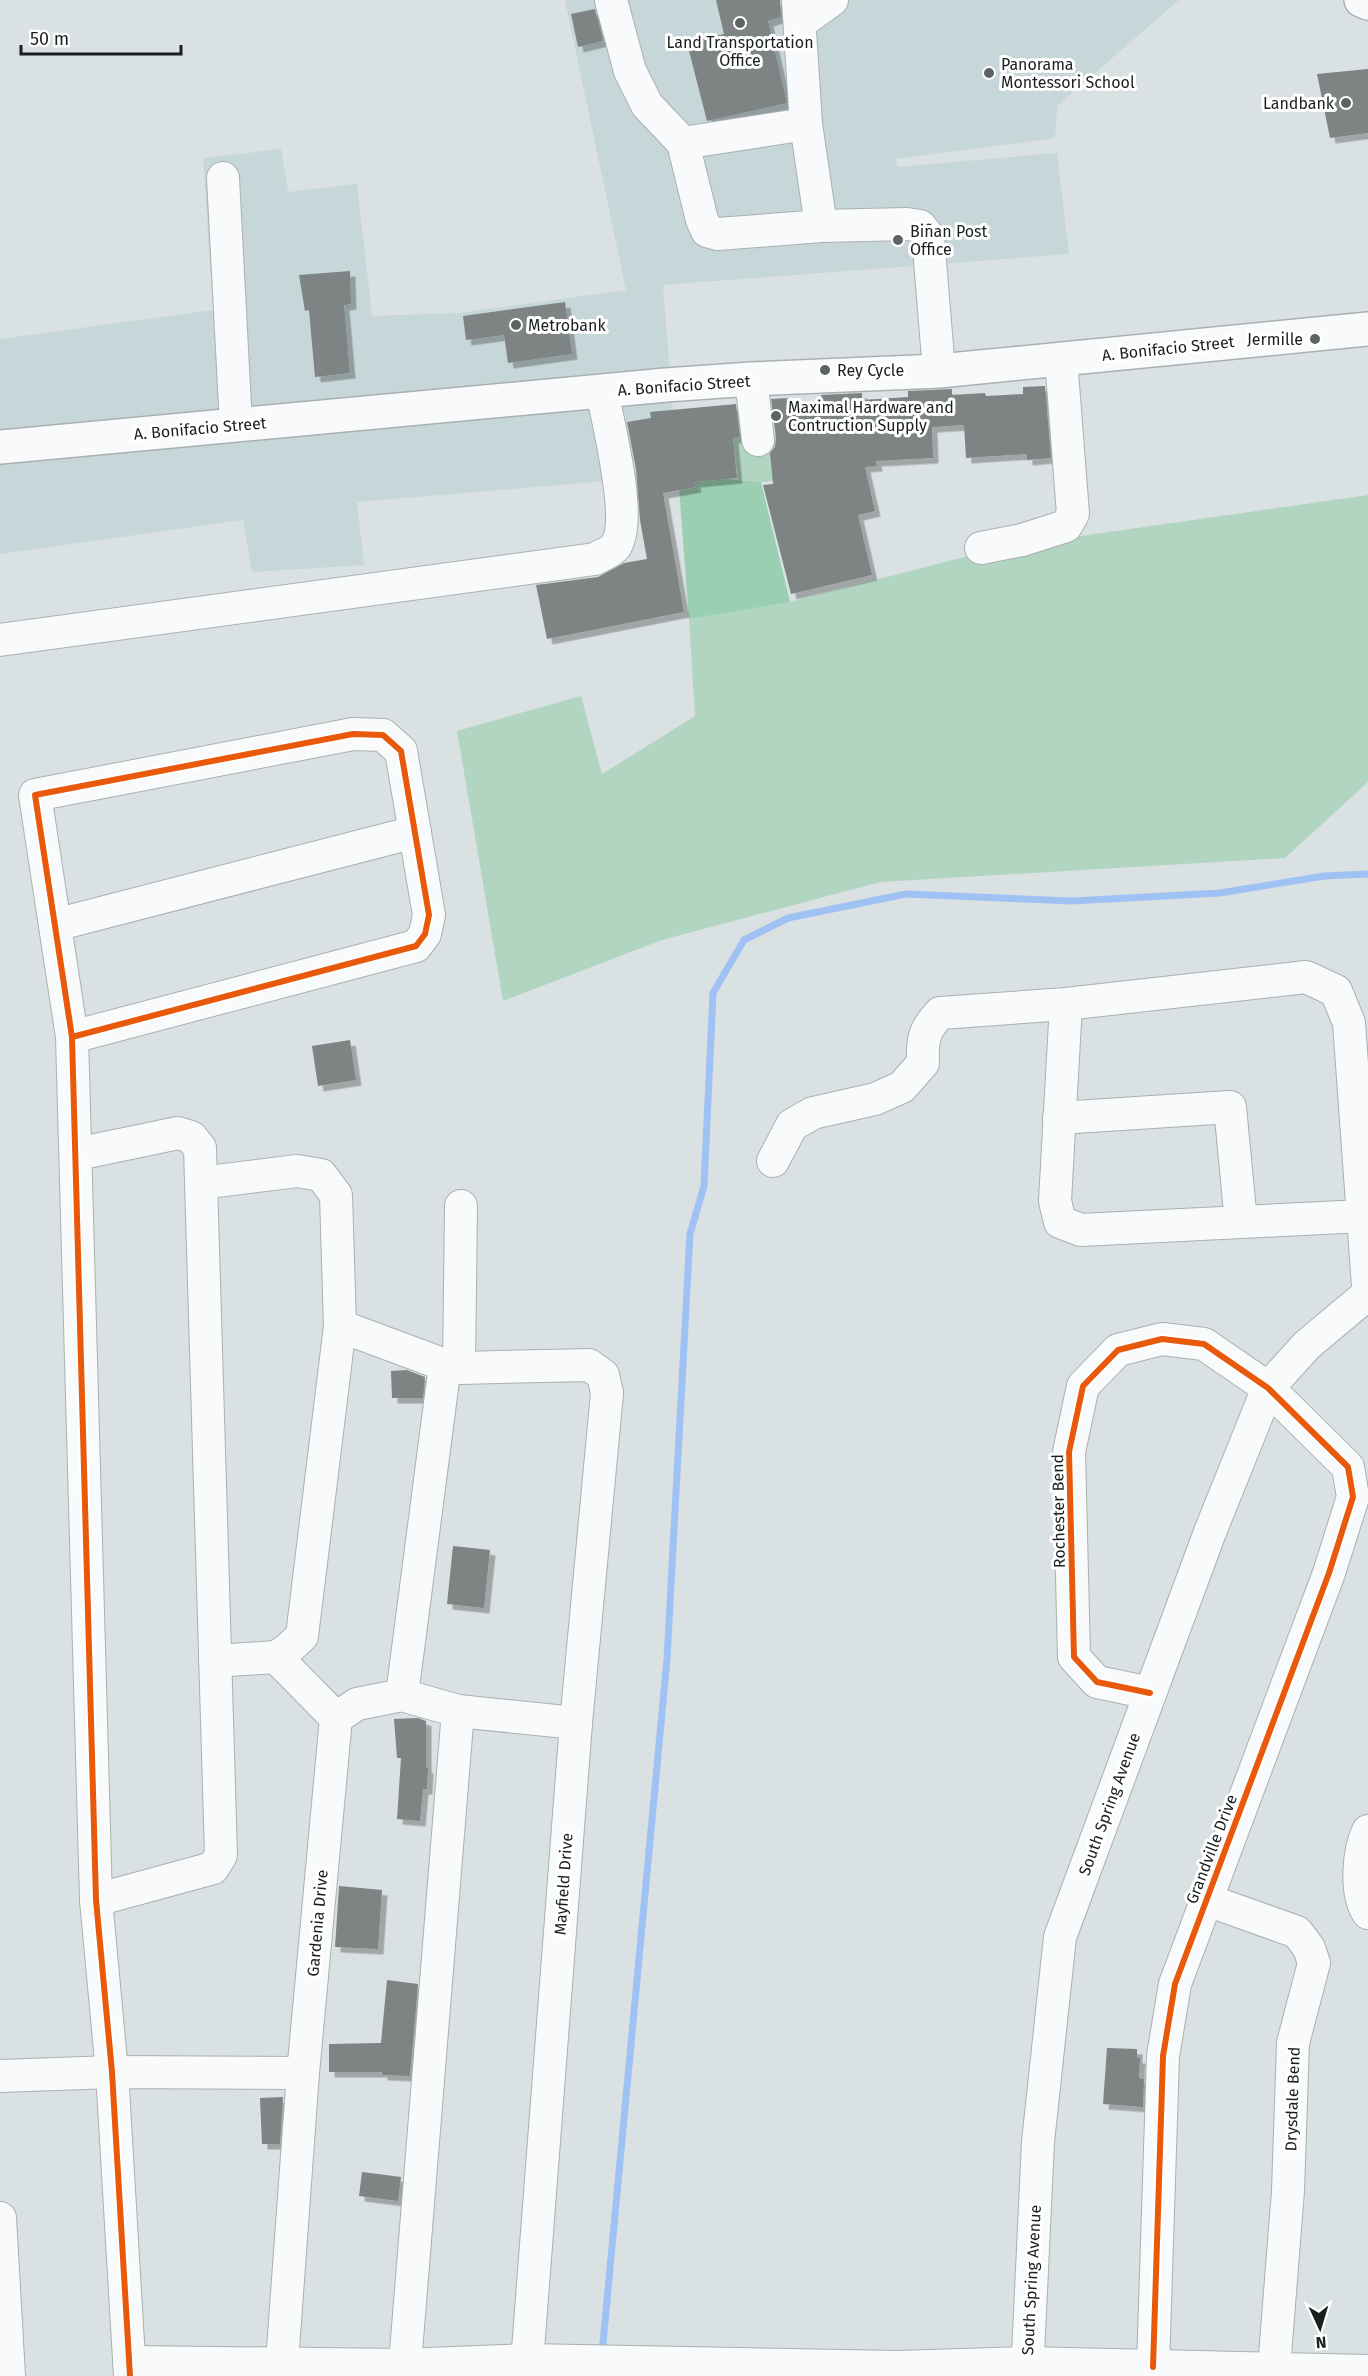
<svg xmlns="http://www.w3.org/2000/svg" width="1368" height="2376" viewBox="0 0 1368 2376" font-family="'Fira Sans',sans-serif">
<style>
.built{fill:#c7d6d9}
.green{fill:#b1d5c0}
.forest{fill:#9bcfb2}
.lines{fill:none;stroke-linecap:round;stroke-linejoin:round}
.stream{stroke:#a0c1f4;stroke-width:7}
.building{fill:#7e8384;filter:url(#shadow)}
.minor-casing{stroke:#aab0b1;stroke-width:34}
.major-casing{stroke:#aab0b1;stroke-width:36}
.highway-casing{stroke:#aab0b1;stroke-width:36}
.minor{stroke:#f9fafb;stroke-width:32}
.major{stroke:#f9fafb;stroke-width:33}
.highway{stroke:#f9fafb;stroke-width:33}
.cycleway-casing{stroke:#fff;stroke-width:10}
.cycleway{stroke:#e8590c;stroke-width:6}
.poi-dot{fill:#5d6264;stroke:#fff;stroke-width:2}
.labels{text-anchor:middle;stroke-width:6;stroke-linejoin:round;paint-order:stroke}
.poi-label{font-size:16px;fill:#191e1f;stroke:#fff;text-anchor:start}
.street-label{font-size:16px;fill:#191e1f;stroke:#fff}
</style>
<defs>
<filter id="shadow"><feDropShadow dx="5.5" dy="5.5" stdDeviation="0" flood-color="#0004"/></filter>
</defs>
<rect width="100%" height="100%" fill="#dae1e3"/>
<path class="built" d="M565,0h614l-122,106 -2,32 -159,21 1,8 160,-14 12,101 -406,31 15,190 -321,27 7,63 -112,7 -9,-52 -243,34v-215l213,-29 -10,-152 78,-9 7,43 69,-8 15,132 87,-3 167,-23z"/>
<g class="green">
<path d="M809,433l6,44 -54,5 -23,-2 -5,-43z"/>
<path d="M1368,495v287l-83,76 -405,24 -218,58 -159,61 -46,-270 124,-35 21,78 93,-58 -6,-97 101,-17 213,-55z"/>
</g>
<path class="forest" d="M678,475l83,7 29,120 -101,17z"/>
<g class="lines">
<path class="stream" d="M602,2354l65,-695 23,-425 14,-48 9,-193 31,-53 44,-22 118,-24 166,7 148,-8 104,-17 44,-2"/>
</g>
<g class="building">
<path d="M716,0h64l1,17 -13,4 19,82 -80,18 -20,-78 37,-9z"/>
<path d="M595,9l8,32 -25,6 -7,-33z"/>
<path d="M1368,69v64l-38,5 -13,-64z"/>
<path d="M350,271l1,33 -7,1 6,68 -35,4 -6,-67 -4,1 -6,-36z"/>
<path d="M565,302l7,52 -64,9 -4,-28 -38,5 -3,-24z"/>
<path d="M1045,386l6,72 -24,2v-6l-61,4 -2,-33 -32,2 1,31 -57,3 1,5 -12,1 10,44 -17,4 14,60 -81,19 -28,-109 10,-1 -3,-31 5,-6 1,-9 -5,-39 18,-1 1,7 32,-3 -1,-7 41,-2v7l46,-3v-6l44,-2v6l33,-2 1,3 37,-2v-7z"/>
<path d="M736,404l4,33 -7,1 4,40 -42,4 1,5 -33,6 21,119 -137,27 -11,-54 62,-8 26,-14 23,-4 -7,-39 -4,-51 -9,-47 24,-4 -1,-6z"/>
<path d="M350,1040l6,40 -38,6 -6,-40z"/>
<path d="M407,1370l18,7 -2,21h-31l-1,-27z"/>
<path d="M453,1546l37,4 -6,58 -37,-4z"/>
<path d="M418,1718l8,3v46l2,1 -1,21h-4l-3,32 -23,-2 4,-61h-4l-3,-39z"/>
<path d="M339,1886l43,4 -4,59 -43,-2z"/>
<path d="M387,1980l31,4 -8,92 -28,-1v-3h-53v-28l52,-1z"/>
<path d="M1107,2048l30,1v9h3l-1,20 5,1 -1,28 -40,-3z"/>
<path d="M283,2097l-3,47h-18l-2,-46z"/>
<path d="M362,2172l39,5 -3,24 -39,-5z"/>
</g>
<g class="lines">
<g class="minor-casing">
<g id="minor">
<path d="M611,0l19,71 17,34 36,38 123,-19"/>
<path d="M798,0l8,124 15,102 86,-2 13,2 8,10 11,135"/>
<path d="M800,23l32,-23"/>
<path d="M683,143l19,77 5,11 11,3 103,-8"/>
<path d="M223,178l13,247"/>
<path d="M751,379l7,61"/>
<path d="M981,548l41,-8 44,-14 7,-12 -12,-155"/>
<path d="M0,640l595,-81c5,-3 16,-7 20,-12 19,-25 -7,-124 -13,-156"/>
<path d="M55,925l360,-93"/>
<path d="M1066,1004l-11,197 5,21 21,8 282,-14"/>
<path d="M72,1037l344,-91 9,-12 4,-19 -28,-164 -18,-16 -30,-1 -318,61 37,242 24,863 16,172 18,304"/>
<path d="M1059,1118l171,-11 11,115"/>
<path d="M77,1154l101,-21 13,4 9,11 21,707 -8,13 -117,32"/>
<path d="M773,1161l19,-36 21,-12 62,-14 27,-12 21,-24c-1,-24 1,-33 17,-50l126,-9 240,-27 30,14 13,32 19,263"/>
<path d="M201,1183l96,-12 24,4 15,20 4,131 -38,310 -15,14 -11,7 -61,4"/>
<path d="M340,1326l105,39"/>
<path d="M459,1368l2,-162"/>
<path d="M276,1657l60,61"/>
<path d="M1150,1693l-53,-11 -23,-25 -5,-205 14,-66 35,-36 44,-11 42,5 64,44 80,79 5,30 -24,76 -154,411 -12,72 -10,311"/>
<path d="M402,1695l43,-330 14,3 130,-3 14,10 4,18 -31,330 -50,653"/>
<path d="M1368,1831c-10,21 -13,62 0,82"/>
<path d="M1207,1900l90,32 12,16 5,15 -21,80 -5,148 -14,177"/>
<path d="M0,2076l112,-4 191,1"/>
<path d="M0,2218l9,158"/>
<path d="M129,2362l275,3 122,-5 371,7 130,-4 341,8"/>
<path d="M281,2376l22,-303 33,-355 21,-14 45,-9 56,16 118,12"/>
<path d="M404,2376l54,-665"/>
<path d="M1027,2376l11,-234 22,-205 150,-405 58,-144 39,-43 61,-51"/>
</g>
</g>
<g class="major-casing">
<path id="major" d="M0,447l666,-62 85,-6 188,-8 429,-42"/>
</g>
<g class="highway-casing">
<path id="highway" d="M1361,0l7,3"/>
</g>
<use href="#minor" class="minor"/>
<use href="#major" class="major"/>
<use href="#highway" class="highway"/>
<g class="cycleway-casing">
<g id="cycleway">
<path d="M72,1037l344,-91 9,-12 4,-19 -28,-164 -18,-16 -30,-1 -318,61 37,242 24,863 16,172 18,304"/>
<path d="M1150,1693l-53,-11 -23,-25 -5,-205 14,-66 35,-36 44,-11 42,5 64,44 80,79 5,30 -24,76 -154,411 -12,72 -10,311"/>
</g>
</g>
<use href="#cycleway" class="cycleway"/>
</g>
<g class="poi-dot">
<circle cx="740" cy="23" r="6"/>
<circle cx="989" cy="73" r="6"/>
<circle cx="1346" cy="103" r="6"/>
<circle cx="898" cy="240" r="6"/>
<circle cx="516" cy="325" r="6"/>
<circle cx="1315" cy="339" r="6"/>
<circle cx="825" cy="370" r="6"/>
<circle cx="776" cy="416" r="6"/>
</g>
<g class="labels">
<g class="poi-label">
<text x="740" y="48" text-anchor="middle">Land Transportation<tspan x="740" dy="18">Office</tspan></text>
<text x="1001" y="70">Panorama<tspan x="1001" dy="18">Montessori School</tspan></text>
<text x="1334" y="109" text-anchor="end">Landbank</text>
<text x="910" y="237">Biñan Post<tspan x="910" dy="18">Office</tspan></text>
<text x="528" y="331">Metrobank</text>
<text x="1303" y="345" text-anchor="end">Jermille</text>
<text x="837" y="376">Rey Cycle</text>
<text x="788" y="413">Maximal Hardware and<tspan x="788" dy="18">Contruction Supply</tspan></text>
</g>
<g class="street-label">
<text transform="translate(1168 348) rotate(-6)" y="6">A. Bonifacio Street</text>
<text transform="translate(684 385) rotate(-4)" y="6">A. Bonifacio Street</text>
<text transform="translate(200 428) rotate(-5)" y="6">A. Bonifacio Street</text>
<text transform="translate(1058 1511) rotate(-91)" y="6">Rochester Bend</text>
<text transform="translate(1109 1804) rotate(-70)" y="6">South Spring Avenue</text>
<text transform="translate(1211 1849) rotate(-69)" y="6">Grandville Drive</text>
<text transform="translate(563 1884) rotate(-86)" y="6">Mayfield Drive</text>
<text transform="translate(317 1923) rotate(-85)" y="6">Gardenia Drive</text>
<text transform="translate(1292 2099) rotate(-88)" y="6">Drysdale Bend</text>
<text transform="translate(1031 2280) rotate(-87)" y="6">South Spring Avenue</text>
</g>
</g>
<g transform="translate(1320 2328) rotate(176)" stroke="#ffffff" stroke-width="4.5" paint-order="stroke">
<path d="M0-4.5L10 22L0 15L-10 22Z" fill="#191e1f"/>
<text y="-9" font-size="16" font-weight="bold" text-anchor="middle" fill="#191e1f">N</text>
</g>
<path d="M21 45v9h160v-9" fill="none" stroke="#191e1f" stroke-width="3"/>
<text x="30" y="45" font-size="18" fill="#191e1f" stroke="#ffffff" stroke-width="4.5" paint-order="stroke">50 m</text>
</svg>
